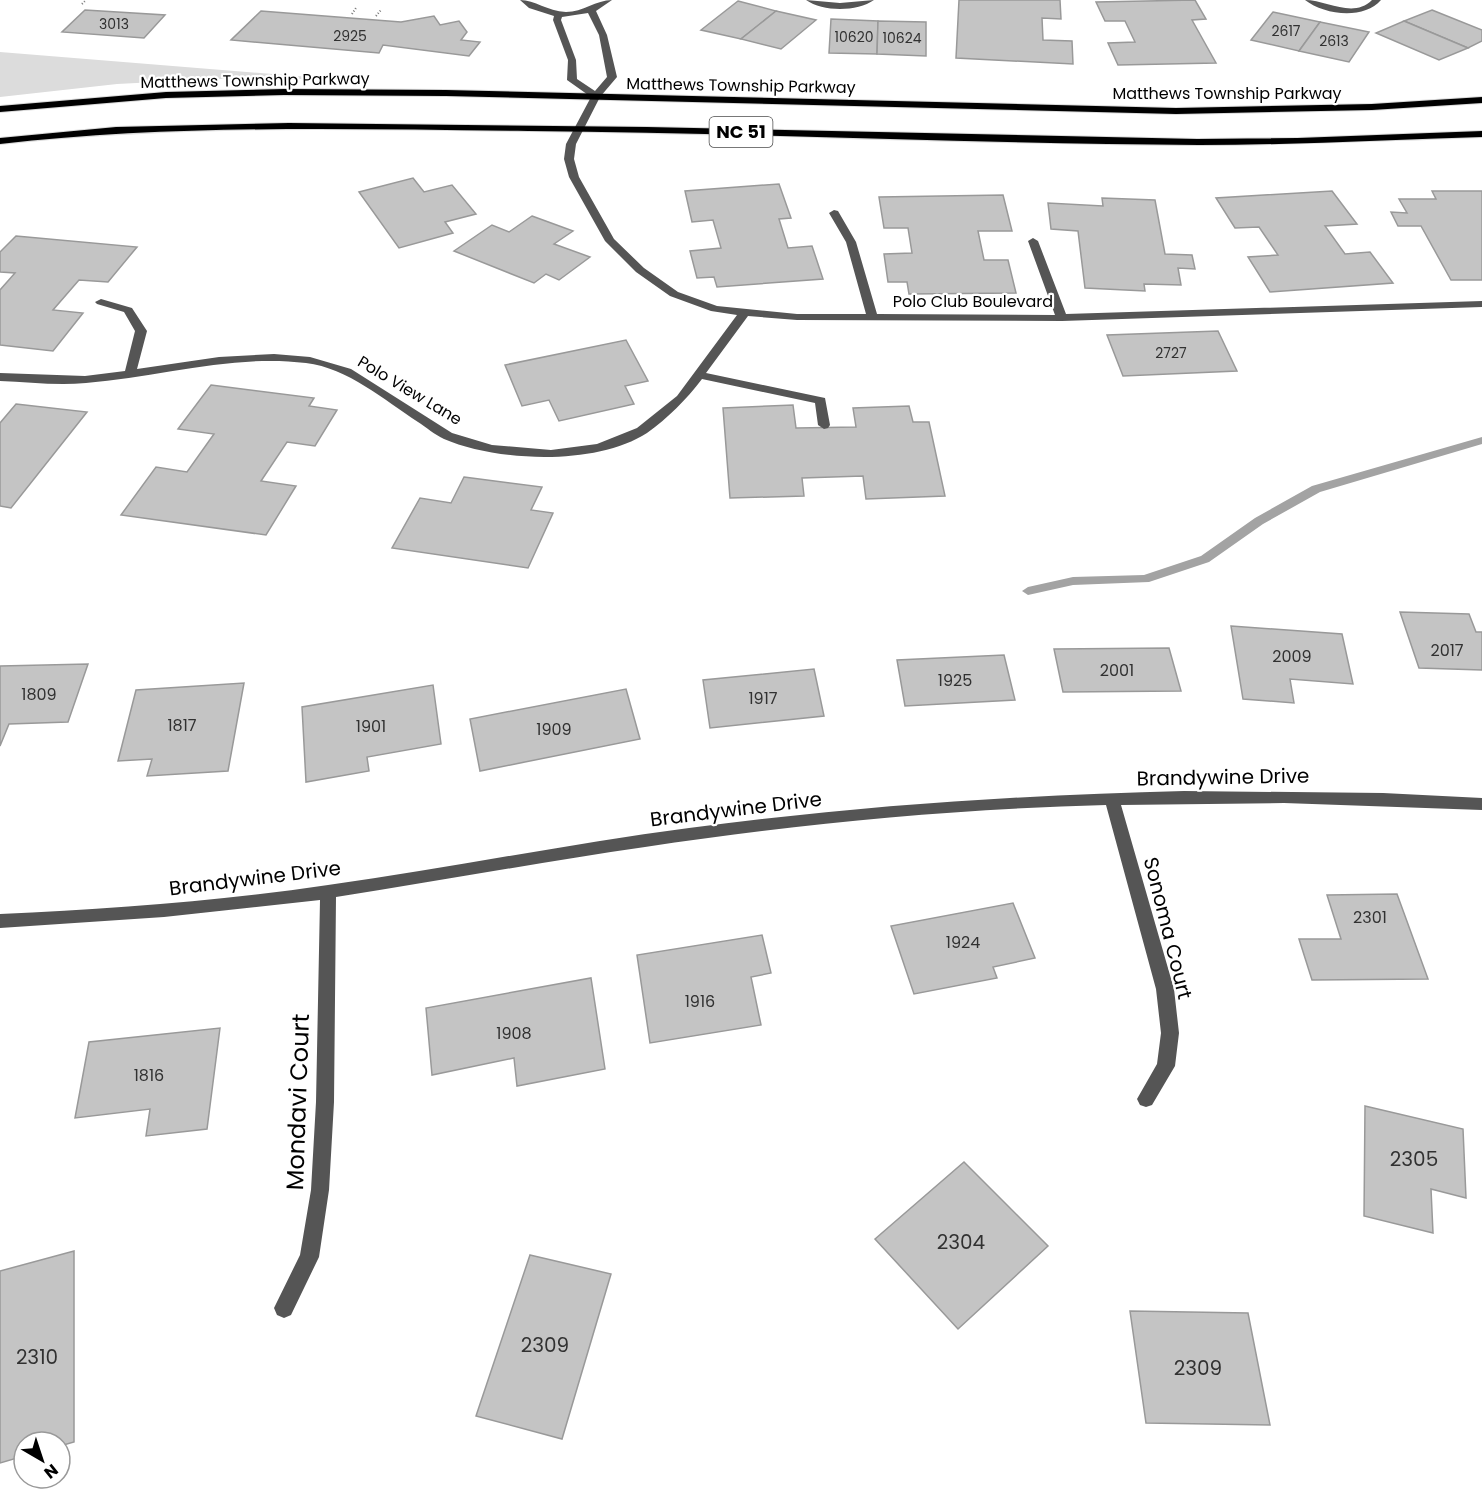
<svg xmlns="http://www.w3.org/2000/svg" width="1482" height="1502" viewBox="0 0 1482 1502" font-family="Poppins,sans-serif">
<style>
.green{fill:#dcdcdc}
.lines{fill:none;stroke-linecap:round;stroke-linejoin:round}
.stream{fill:#a3a3a3;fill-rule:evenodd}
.building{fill:#c4c4c4;stroke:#999;stroke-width:1.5}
.major-casing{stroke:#dbdbdb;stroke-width:2}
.path{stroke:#777;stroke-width:2;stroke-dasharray:1 2;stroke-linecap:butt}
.minor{fill:#555;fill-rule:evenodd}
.major{fill:#000;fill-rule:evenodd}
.labels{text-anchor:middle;stroke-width:4.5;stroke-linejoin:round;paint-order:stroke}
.far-number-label{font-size:14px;fill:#313131}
.far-street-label{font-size:16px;fill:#000;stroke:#fff}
.number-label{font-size:16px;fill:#313131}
.shield{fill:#fff;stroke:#4c4c4c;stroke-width:1.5}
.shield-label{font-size:18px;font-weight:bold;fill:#000}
.street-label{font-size:20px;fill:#000;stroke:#fff}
.near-number-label{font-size:20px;fill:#313131}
.near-street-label{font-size:24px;fill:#000;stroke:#fff}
</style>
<rect width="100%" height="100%" fill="#fff"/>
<path class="green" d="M0,52l335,27h-120l-98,5 -117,13z"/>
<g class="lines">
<path class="stream" d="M1482,437v7l-162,48 -57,32 -54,38 -60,20 -76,3 -45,10 -6,-4 6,-4 45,-10 71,-2 57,-19 54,-38 57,-32z"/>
</g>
<g class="building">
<path d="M959,0h101l1,19 -19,-1 1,22 29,1 1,23 -117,-6z"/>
<path d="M1195,0l11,19 -14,1 24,43 -98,2 -10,-22 27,-1 -10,-21h-20l-9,-19z"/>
<path d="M738,1l38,10 -35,28 -40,-9z"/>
<path d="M85,10l80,5 -21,23 -82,-6z"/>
<path d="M1432,10l50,20v11l-14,7 -64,-27z"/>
<path d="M261,11l140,11 33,-6 6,9 19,-4 8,11 -6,8 19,2 -11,14 -86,-11 -4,8 -148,-13z"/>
<path d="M776,11l40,9 -35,29 -40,-10z"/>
<path d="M1273,12l47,10 -21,29 -48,-11z"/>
<path d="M831,19l47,2 -1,33 -48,-1z"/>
<path d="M878,21l48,1v34l-49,-2z"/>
<path d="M1404,21l64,27 -29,12 -63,-27z"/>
<path d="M1320,22l49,10 -20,30 -50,-11z"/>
<path d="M413,178l11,14 28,-7 24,29 -31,8 8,11 -54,15 -40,-56z"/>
<path d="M779,184l12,34 -12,1 9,29 24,-2 11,33 -106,8 -3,-10 -17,1 -7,-27 31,-3 -8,-28 -21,2 -7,-31z"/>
<path d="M1332,191l25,33 -32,2 20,28 25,-2 23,31 -123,9 -22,-35 30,-2 -19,-28 -24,1 -19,-30z"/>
<path d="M1432,191h50v89h-31l-30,-54h-23l-7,-14 16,1 -8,-14h37z"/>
<path d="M1003,195l9,36h-34l6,29h24l8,33 -107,1 -2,-12h-19l-4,-28 28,-1 -4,-25h-24l-5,-31z"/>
<path d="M1102,198l53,2 10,54 27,1 3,14 -17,-1 3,17 -37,-1 1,7 -60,-3 -7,-57 -27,-2 -3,-26 55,3z"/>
<path d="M532,216l41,15 -19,13 36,13 -31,23 -13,-6 -12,9 -80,-32 38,-26 17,7z"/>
<path d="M16,236l121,11 -29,35 -29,-2 -26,30 30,3 -30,38 -53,-6v-55l15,-17 -15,-1v-20z"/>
<path d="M1218,331l19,40 -114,5 -16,-41z"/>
<path d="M626,340l22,41 -23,5 9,18 -75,17 -10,-21 -27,6 -17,-41z"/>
<path d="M211,385l103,13 -5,8 28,4 -22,36 -28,-4 -26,39 35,5 -30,49 -145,-20 35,-48 31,5 27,-38 -36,-5z"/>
<path d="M16,404l71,8 -76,96 -11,-2v-83z"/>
<path d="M793,405l3,23 60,-1 -3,-19 56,-2 4,16h16l16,74 -79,3 -3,-23 -61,2 2,18 -74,2 -7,-90z"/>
<path d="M464,477l78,10 -11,23 22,3 -25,55 -136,-20 28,-50 31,5z"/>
<path d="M1400,612l69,2 7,18h6v38l-63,-2z"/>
<path d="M1231,626l111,8 11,50 -63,-5 4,24 -51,-4z"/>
<path d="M1169,648l12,43 -118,1 -9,-43z"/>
<path d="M1004,655l11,45 -110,6 -8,-46z"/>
<path d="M88,664l-20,58 -59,2 -9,22v-80z"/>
<path d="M814,669l10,47 -114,12 -7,-48z"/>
<path d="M244,683l-16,88 -81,5 5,-17 -34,2 18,-71z"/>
<path d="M433,685l8,59 -74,13 2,14 -63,11 -4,-75z"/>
<path d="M626,689l14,50 -160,32 -10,-52z"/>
<path d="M1397,894l31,85 -116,1 -13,-41h42l-14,-44z"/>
<path d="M1013,903l22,55 -42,9 4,11 -83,16 -23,-68z"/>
<path d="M762,935l9,38 -20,4 10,48 -111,18 -13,-88z"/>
<path d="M591,978l14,91 -88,17 -3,-28 -82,17 -6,-67z"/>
<path d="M220,1028l-13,101 -61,7 4,-27 -75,9 14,-76z"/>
<path d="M1365,1106l98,23 3,69 -35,-9 2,44 -69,-17z"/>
<path d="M964,1162l84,84 -90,83 -83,-90z"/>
<path d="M74,1251v191l-14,4v-4h-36v14l-24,7v-192z"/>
<path d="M530,1255l81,19 -49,165 -86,-23z"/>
<path d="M1130,1311l118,2 22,112 -124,-2z"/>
</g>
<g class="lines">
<g class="major-casing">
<g id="major">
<path d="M284,89l162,1 730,18 196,-4 110,-7v6l-110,7 -196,4 -730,-18 -162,-1 -118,3 -166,14v-6l166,-14z"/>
<path d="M289,123l358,4 550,12 101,-1 184,-7v6c-94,3 -189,8 -283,8 -223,-1 -447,-12 -671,-14 -176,-2 -352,-7 -528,13v-6l116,-11z"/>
</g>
</g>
<g class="path">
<path d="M82,4l4,-4"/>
<path d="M352,14l4,-6"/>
<path d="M376,16l5,-6"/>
</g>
<g class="minor">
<path d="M520,0c15,0 27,11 46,12 17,0 30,-12 46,-12l-16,11 11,24 10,42 -17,20 -24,47 -2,15 5,18 35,62 30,29 34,24 39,14 80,8h69l-20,-72 -17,-29 5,-3 4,1 18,31 21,72 178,1 -27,-74 5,-3 5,3 28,73 416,-13v6l-420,14 -265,-1 -49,-4 -42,57 119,25 5,27 -2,3 -4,1 -6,-4 -3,-22 -113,-24c-16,21 -34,39 -55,54 -51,33 -149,29 -203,6 -9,-4 -18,-12 -26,-17 -34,-22 -70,-54 -112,-59 -74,-9 -146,14 -220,20 -28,3 -58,-1 -86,-2v-8l85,3 40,-5 10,-40 -11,-19 -27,-8 -2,-2 6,-3 31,9 15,23 -10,38 82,-12 55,-3 36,3 41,12 101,64 40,12 59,5 46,-6 40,-16 40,-32 60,-81 -26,-4 -41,-15 -34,-24 -31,-31 -36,-64 -5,-18 2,-15 25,-47 -24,-17 1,-20 -15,-40 1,-4 -25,-8zM588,13l11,22 8,42 -12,14 -18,-12 -1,-19 -15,-40 1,-3z"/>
<path d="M806,0l34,3 34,-3c-17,12 -51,12 -68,0z"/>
<path d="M1305,0c22,0 48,19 67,0h9c-17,20 -57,15 -76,0z"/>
<path d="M1184,791l199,2 99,5v12l-198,-7 -163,2 53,184 5,44 -4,33 -23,39 -6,2 -6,-2 -3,-6 20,-35 4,-31 -5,-44 -50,-184c-154,4 -309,19 -461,42 -103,15 -206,34 -309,50l-2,205 -5,88 -10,67 -28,58 -7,3 -7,-3 -3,-7 26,-53 11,-65 5,-88 4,-202 -156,17 -164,11v-14c110,-5 219,-13 328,-29 121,-17 240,-41 361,-57 165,-22 330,-33 495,-37z"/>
</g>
<use href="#major" class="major"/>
</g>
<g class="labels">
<g class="far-number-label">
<text x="114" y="29">3013</text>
<text x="1286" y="36">2617</text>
<text x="350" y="41">2925</text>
<text x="854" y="42">10620</text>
<text x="902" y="43">10624</text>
<text x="1334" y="46">2613</text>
<text x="1171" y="358">2727</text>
</g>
<g class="far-street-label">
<text transform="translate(255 80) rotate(-1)" y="6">Matthews Township Parkway</text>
<text transform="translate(741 85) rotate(1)" y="6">Matthews Township Parkway</text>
<text x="1227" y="99">Matthews Township Parkway</text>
<text x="973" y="307">Polo Club Boulevard</text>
<text transform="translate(410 390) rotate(31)" y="6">Polo View Lane</text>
</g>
<g class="number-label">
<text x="1447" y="656">2017</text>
<text x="1292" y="662">2009</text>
<text x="1117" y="676">2001</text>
<text x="955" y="686">1925</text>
<text x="39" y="700">1809</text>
<text x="763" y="704">1917</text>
<text x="182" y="731">1817</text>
<text x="371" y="732">1901</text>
<text x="554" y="735">1909</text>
<text x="1370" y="923">2301</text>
<text x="963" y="948">1924</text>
<text x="700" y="1007">1916</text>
<text x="514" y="1039">1908</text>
<text x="149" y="1081">1816</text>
</g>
<rect class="shield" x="709.5" y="117" width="63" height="30" rx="4.5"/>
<g class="shield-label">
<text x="741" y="138">NC 51</text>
</g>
<g class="street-label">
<text transform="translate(1223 777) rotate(-1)" y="7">Brandywine Drive</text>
<text transform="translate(736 809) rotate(-7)" y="7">Brandywine Drive</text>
<text transform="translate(255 878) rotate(-7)" y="7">Brandywine Drive</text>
<text transform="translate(1168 928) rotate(76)" y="7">Sonoma Court</text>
</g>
<g class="near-number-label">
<text x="1414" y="1166">2305</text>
<text x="961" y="1249">2304</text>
<text x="545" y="1352">2309</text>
<text x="37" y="1364">2310</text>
<text x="1198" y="1375">2309</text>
</g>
<g class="near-street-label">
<text transform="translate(298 1102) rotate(-88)" y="8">Mondavi Court</text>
</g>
</g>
<g transform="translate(42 1460) rotate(141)"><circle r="28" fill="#ffffff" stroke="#999999" stroke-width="1.5"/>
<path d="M0-4.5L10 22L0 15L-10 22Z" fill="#000000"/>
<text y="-9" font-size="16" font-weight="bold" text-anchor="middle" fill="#000000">N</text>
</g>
</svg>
